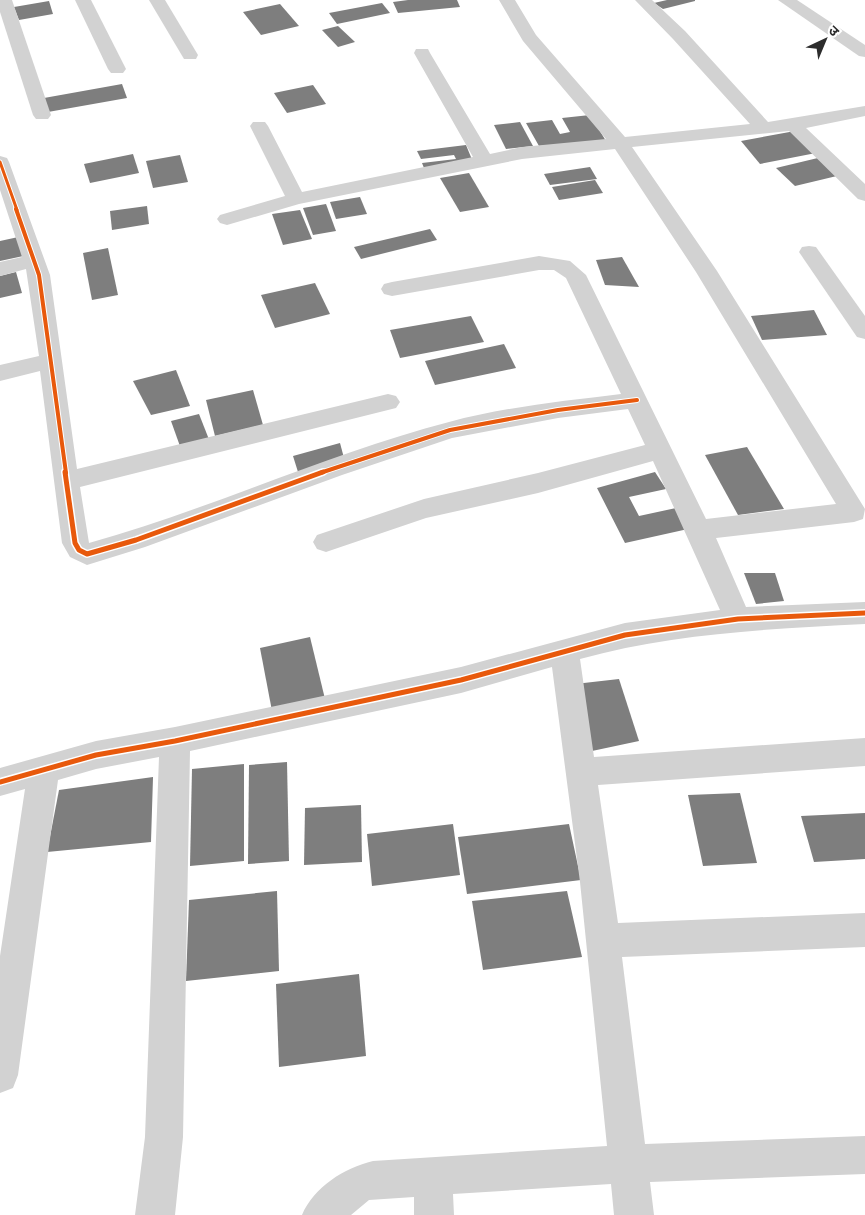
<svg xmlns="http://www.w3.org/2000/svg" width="865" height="1215" viewBox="0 0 865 1215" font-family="Roboto,'Noto Sans Devanagari',sans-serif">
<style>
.building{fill:#7e7e7e}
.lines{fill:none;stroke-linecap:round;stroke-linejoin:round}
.minor{fill:#d2d2d2;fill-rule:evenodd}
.cycleway-far2-casing{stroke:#fff;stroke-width:5}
.cycleway-far1-casing{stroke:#fff;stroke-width:6}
.cycleway-casing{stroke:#fff;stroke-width:8}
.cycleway-far2{stroke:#e8590c;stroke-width:3}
.cycleway-far1{stroke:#e8590c;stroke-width:4}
.cycleway{stroke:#e8590c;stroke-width:5}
</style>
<rect width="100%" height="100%" fill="#fff"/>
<g class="building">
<path d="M408,0h49l3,7 -62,6 -5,-11z"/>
<path d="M667,0h28v1l-32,8 -9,-6z"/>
<path d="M49,1l4,13 -34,6 -5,-13z"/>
<path d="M382,3l8,10 -53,11 -8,-11z"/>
<path d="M280,4l19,22 -38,9 -18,-23z"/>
<path d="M338,26l17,16 -17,5 -16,-17z"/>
<path d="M122,84l5,14 -79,14 -4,-14z"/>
<path d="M313,85l13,19 -39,9 -13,-20z"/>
<path d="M590,115l16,26 -67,5 -13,-23 26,-3 8,14 10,-2 -8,-14z"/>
<path d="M520,122l13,24 -27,3 -12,-24z"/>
<path d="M795,131l21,22 -56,11 -19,-23z"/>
<path d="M466,145l7,17 -49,6 -2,-5 34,-4 -2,-4 -33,4 -4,-8z"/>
<path d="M133,154l6,19 -49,10 -6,-19z"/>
<path d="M180,155l8,27 -35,6 -7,-27z"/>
<path d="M822,157l19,18 -46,11 -19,-18z"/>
<path d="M590,167l7,12 -47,6 -6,-11z"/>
<path d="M469,173l20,34 -29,5 -20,-34z"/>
<path d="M595,180l8,13 -44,7 -7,-13z"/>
<path d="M360,197l7,17 -31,5 -6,-17z"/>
<path d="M326,204l10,27 -23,4 -10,-27z"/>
<path d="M147,206l2,18 -37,6 -2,-19z"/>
<path d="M300,210l12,29 -29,6 -11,-31z"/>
<path d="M430,229l7,11 -76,19 -7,-12z"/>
<path d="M23,236l5,19 -28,6v-20z"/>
<path d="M108,248l10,47 -26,5 -9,-47z"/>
<path d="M622,257l17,30 -34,-2 -9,-25z"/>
<path d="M16,272l6,21 -22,5v-22z"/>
<path d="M315,283l15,31 -55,14 -14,-33z"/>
<path d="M814,310l13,25 -65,5 -11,-24z"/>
<path d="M471,316l13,26 -84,16 -10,-28z"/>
<path d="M504,344l12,24 -81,17 -10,-24z"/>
<path d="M176,370l14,36 -39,9 -18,-34z"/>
<path d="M253,390l10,35 -48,11 -9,-36z"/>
<path d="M199,414l11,28 -29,7 -10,-28z"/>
<path d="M340,443l4,15 -46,14 -5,-16z"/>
<path d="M747,447l37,62 -46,6 -33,-60z"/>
<path d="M655,472l11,17 -37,8 10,19 37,-8 12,21 -63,14 -28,-55z"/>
<path d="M744,573h31l9,28 -28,3z"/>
<path d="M310,637l15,62 -53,12 -12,-63z"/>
<path d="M619,679l20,62 -47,10 -17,-67z"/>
<path d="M287,762l2,99 -41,3 1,-99z"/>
<path d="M244,764v97l-54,5 2,-97z"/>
<path d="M153,777l-2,65 -104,10 12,-62z"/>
<path d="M740,793l17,70 -54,3 -15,-71z"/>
<path d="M361,805l1,57 -58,3 1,-57z"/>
<path d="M865,813v46l-51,3 -13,-46z"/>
<path d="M453,824l7,51 -88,11 -5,-52z"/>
<path d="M569,824l12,56 -114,14 -9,-57z"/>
<path d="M277,891l2,80 -93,10 3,-81z"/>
<path d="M567,891l15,66 -99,13 -11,-69z"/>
<path d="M359,974l7,82 -87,11 -3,-83z"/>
</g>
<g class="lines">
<g class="minor">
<path d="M0,0h12l39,115 -3,4h-12l-3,-4 -33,-103z"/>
<path d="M75,0h16l35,69 -3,4h-12l-3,-4z"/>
<path d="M149,0h16l33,55 -2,4h-12z"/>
<path d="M499,0h16l21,35 89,102 125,-13 -77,-85 -38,-39h17l33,31 83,91 97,-16v10l-59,12 59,56v17l-7,-2 -69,-68 -157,16 85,124 148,238 -2,10 -9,3 -138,16 30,69 119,-5v22c-96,5 -192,9 -285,35l14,98 271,-19v28l-267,19 20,138 247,-10v34l-243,10 23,187 220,-8v38l-215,8 4,33h-40l-3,-31 -158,10 1,21h-40v-18l-45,3 -18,15h-49c12,-28 42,-47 71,-54l234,-15 -27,-264 -28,-215 -91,26 -271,58 -7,386 -8,78h-40l10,-78 14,-380 -63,12 -38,11 -40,295 -5,13 -13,5v-137l25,-167 -25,7v-28l96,-27 79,-14 286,-60 164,-44 95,-13 -67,-149 -115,32 -112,25 -100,34 -9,-3 -4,-7 4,-7 107,-36 114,-26 107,-28 -17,-36 -70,9 -106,20 -110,37 -197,72 -58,18 -17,-8 -8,-14 -22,-172 -40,10v-16l39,-9 -13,-87 -26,7v-14l22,-5 -22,-67v-34l7,2 2,4 41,113 27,194 311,-75 8,2 4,6 -4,6 -316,79 9,56c122,-34 237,-89 360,-121 55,-15 115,-21 172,-28l-55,-116 -12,-8h-15l-147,26 -8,-2 -3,-5 3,-5 8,-2 147,-26 31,5 16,14 120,244 130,-15 -140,-232 -81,-123 -93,10 -223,45 -72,21 -7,-2 -3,-4 3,-4 65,-19 -35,-70 3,-4h12l3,4 34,66 171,-35 -59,-104 2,-4h12l2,4 60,101 32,-7 84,-8 -83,-98z"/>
<path d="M778,0h19l68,45v12l-6,-1z"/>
<path d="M809,246l7,1 49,69v23l-8,-2 -58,-85 3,-5z"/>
</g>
<g class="cycleway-far2-casing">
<path id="cycleway-far2" d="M0,162l17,48"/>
</g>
<g class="cycleway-far1-casing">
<g id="cycleway-far1">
<path d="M16,209l23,66 27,198"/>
<path d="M320,473l130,-43 108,-20 79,-10"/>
</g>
</g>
<g class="cycleway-casing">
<g id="cycleway">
<path d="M65,472l10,71 4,7 8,4 49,-14 187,-68"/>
<path d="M0,782l96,-27 79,-14 286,-61 164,-45 113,-16 127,-6"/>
</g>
</g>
<use href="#cycleway-far2" class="cycleway-far2"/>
<use href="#cycleway-far1" class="cycleway-far1"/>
<use href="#cycleway" class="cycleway"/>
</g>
<g transform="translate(825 40) rotate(44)" stroke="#ffffff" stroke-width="4" paint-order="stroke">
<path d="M0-4L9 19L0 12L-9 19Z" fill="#2d2d2d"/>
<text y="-8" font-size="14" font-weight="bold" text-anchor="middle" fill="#2d2d2d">उ</text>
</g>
</svg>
